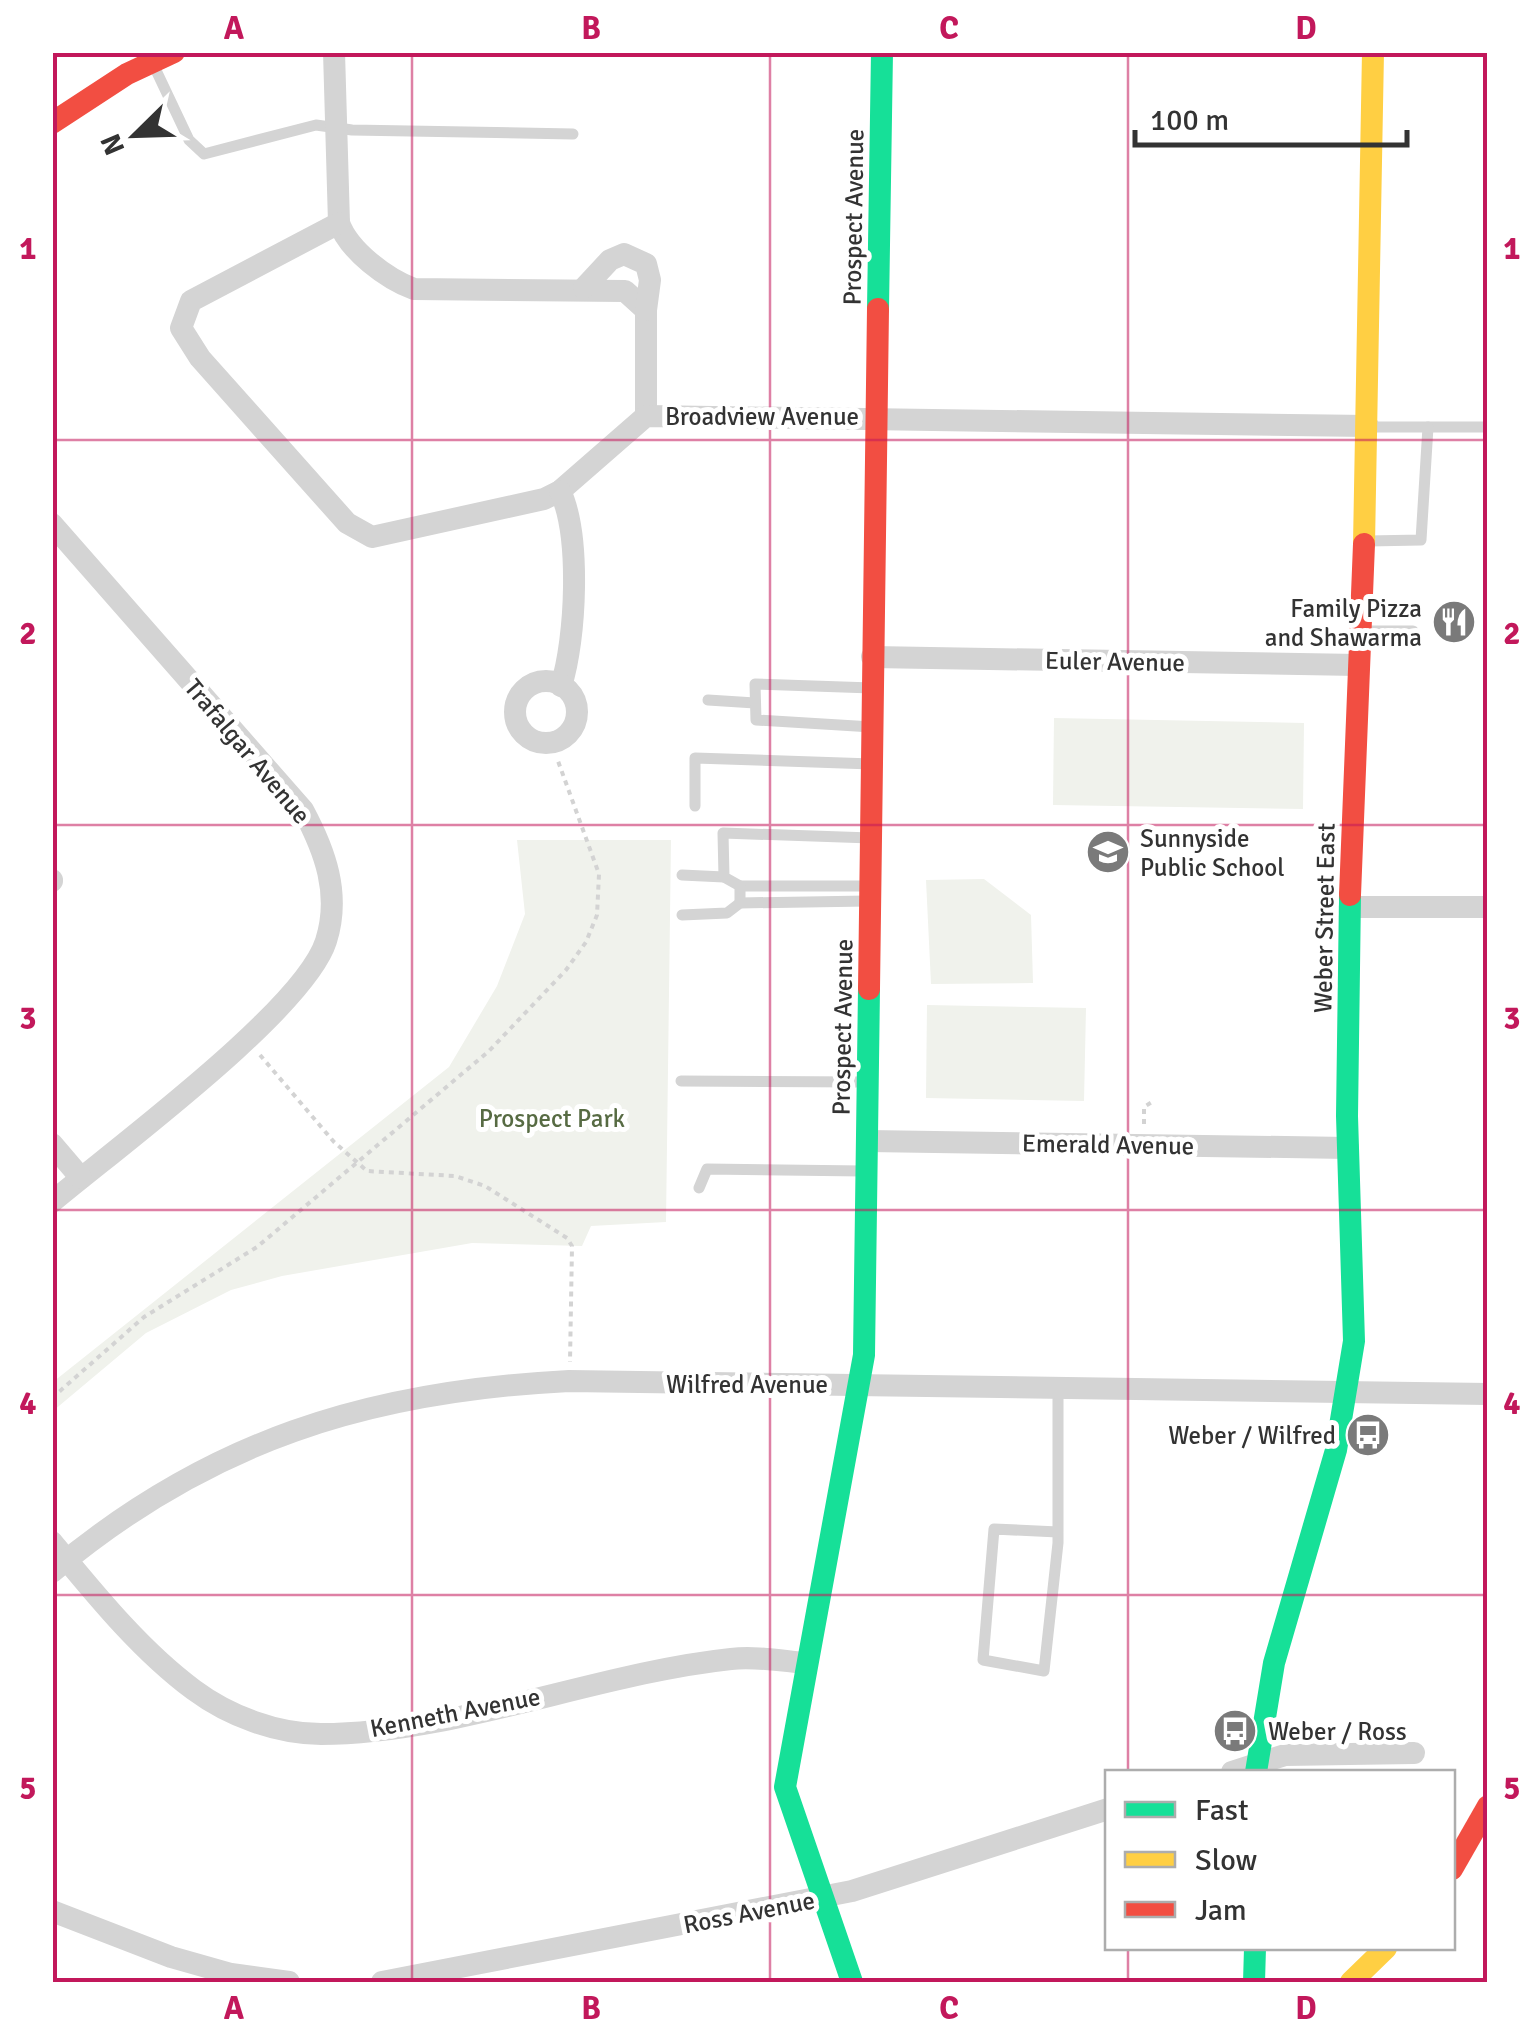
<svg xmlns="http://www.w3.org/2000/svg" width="1540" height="2035" viewBox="0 0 1540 2035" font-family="Signika,sans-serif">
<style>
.green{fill:#f0f2ec}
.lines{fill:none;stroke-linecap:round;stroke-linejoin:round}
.path{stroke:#d3d3d3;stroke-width:4;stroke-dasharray:5 5;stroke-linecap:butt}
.lane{stroke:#d4d4d4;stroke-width:11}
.street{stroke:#d4d4d4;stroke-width:22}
.fast{stroke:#16e098;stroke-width:22}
.slow{stroke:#ffcf43;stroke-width:22}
.jam{stroke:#f24e42;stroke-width:22}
.grid{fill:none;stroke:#c2185b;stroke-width:2.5;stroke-opacity:0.55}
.labels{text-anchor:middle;stroke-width:10;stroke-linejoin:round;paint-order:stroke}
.street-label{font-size:25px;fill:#333;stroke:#fff}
.poi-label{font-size:25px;fill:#333;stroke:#fff;text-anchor:end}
.park-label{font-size:25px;fill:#576b43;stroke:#fff}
.neatline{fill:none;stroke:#c2185b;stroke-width:4}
.grid-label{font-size:32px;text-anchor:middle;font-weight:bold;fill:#c2185b}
</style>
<rect width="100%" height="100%" fill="#fff"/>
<g class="green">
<path d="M1054,718l250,5 -1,86 -250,-4z"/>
<path d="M517,840h154l-5,382 -75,4 -9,20 -110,-3 -190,33 -51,14 -85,43 -93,78v-29l396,-315 48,-81 28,-72z"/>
<path d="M984,879l47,36 2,68 -102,1 -5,-104z"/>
<path d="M927,1005l159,3 -2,93 -158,-3z"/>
</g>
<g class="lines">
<g class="path">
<path d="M260,1055l74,87 33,29 88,5 30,10 82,52 5,8 -2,116"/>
<path d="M1144,1124v-17l8,-5"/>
<path d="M52,1398l92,-81 113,-70 232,-196 77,-81 20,-28 11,-27 2,-41 -41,-113"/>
</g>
<g class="lane">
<path d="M154,66l35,74 15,14 112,-29 36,5 221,4"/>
<path d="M1372,427h116"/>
<path d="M1368,541l53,-1 7,-113"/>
<path d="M1359,631h54"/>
<path d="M708,700l47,3"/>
<path d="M872,727l-116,-7 -1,-36 117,4"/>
<path d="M695,806v-48l177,6"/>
<path d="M682,875l42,2"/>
<path d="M740,886h126"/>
<path d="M740,903v-17l-16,-9 -1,-44 148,5"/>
<path d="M682,915l45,-2 13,-10 127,-2"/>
<path d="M681,1081l184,1"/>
<path d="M699,1188l8,-19 156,2"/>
<path d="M1058,1388v155l-14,128 -61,-11 11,-131 64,3"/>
</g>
<g class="street">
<path d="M334,52l5,171c10,28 48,56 75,66l211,2 21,19v106"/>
<path d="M339,223l-148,78 -10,27 19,30 147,165 25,14 172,-38 16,-8 86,-75 722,10"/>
<path d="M584,288l26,-28 14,-6 22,10 4,16 -4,30"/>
<path d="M560,491c21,44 16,148 1,195"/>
<path d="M52,524l251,286c22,41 38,84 23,131 -22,69 -211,208 -274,261"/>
<path d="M872,657l486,8"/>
<circle cx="546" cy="712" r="31"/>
<path d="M52,880v1"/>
<path d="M1351,907h137"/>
<path d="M868,1141l480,7"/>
<path d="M52,1144l29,34"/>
<path d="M52,1542c43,52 88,108 142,148 35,26 83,44 127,44 132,0 277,-61 410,-75 24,-3 52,2 76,4"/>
<path d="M52,1572c156,-131 316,-181 517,-191l919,13"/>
<path d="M1232,1772l53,-17 129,-2"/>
<path d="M52,1911l119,46 60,17 58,8"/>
<path d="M382,1982l470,-91 256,-82"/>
</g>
<g class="fast">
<path d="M878,309l4,-257"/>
<path d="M1256,1772l18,-109 62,-213 18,-109 -7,-225 3,-221"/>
<path d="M852,1982l-67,-195 79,-432 5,-366"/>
<path d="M1254,1982l1,-34"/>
</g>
<g class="slow">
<path d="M1364,544l9,-492"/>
<path d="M1351,1982l35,-34"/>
</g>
<g class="jam">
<path d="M52,123l75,-49 47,-22"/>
<path d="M1350,895l14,-351"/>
<path d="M869,989l9,-680"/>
<path d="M1452,1869l36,-63"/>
</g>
</g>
<path class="grid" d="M412,52v1930M770,52v1930M1128,52v1720M52,440h1436M52,825h1436M52,1210h1436M52,1595h1436M1128,1948v34"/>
<defs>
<g id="restaurant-disc" transform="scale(2.25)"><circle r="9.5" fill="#7a7a7a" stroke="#fff"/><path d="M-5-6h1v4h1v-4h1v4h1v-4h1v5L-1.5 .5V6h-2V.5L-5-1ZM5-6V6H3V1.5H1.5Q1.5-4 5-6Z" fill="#fff"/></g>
<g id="school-disc" transform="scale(2.25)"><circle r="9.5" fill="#7a7a7a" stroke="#fff"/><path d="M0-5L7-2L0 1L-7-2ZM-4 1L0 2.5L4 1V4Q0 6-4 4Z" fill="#fff"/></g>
<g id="bus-disc" transform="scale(2.25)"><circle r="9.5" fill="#7a7a7a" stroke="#fff"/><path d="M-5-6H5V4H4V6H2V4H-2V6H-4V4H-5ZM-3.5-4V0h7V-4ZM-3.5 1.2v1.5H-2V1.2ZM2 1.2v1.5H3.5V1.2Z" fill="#fff"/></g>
</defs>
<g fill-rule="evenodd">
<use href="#restaurant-disc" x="1454" y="622"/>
<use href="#school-disc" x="1108" y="852"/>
<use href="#bus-disc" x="1368" y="1435"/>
<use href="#bus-disc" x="1235" y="1731"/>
</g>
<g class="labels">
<g class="street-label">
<text transform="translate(853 217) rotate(-89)" y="9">Prospect Avenue</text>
<text x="762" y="425">Broadview Avenue</text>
<text transform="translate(1115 661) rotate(1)" y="9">Euler Avenue</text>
<text transform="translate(248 751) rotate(50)" y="9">Trafalgar Avenue</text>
<text transform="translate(1324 918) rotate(-89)" y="9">Weber Street East</text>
<text transform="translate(842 1027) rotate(-89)" y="9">Prospect Avenue</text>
<text transform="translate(1108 1144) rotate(1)" y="9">Emerald Avenue</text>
<text x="747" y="1393">Wilfred Avenue</text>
<text transform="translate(455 1712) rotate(-11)" y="9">Kenneth Avenue</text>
<text transform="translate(749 1912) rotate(-11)" y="9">Ross Avenue</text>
</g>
<g class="poi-label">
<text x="1422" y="617">Family Pizza<tspan x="1422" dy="29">and Shawarma</tspan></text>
<text x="1140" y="847" text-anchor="start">Sunnyside<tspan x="1140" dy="29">Public School</tspan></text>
<text x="1336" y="1444">Weber / Wilfred</text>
<text x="1268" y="1740" text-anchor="start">Weber / Ross</text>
</g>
<g class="park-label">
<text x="552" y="1127">Prospect Park</text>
</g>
</g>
<rect width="1540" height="2035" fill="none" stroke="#ffffff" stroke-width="110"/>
<rect x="1105" y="1770" width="350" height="180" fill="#ffffff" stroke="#adadad" stroke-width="2.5"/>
<rect x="1125" y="1802" width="50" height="15" fill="#16e098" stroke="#adadad" stroke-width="2.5"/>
<text x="1195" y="1820" font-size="30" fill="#333333">Fast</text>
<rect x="1125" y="1852" width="50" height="15" fill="#ffcf43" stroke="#adadad" stroke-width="2.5"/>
<text x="1195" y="1870" font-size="30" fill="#333333">Slow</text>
<rect x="1125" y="1902" width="50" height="15" fill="#f24e42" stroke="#adadad" stroke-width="2.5"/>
<text x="1195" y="1920" font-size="30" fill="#333333">Jam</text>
<g transform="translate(135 135) rotate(247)" stroke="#ffffff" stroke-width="8" paint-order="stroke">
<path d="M0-8L18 38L0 25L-18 38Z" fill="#333333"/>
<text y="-15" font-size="28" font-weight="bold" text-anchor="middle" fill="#333333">N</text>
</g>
<path d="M1135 130v15h272v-15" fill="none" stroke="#333333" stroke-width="5"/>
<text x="1150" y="130" font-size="30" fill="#333333" stroke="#ffffff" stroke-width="8" paint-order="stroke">100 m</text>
<rect x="55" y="55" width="1430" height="1925" class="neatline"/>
<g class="grid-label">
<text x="234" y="39">A</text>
<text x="591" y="39">B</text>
<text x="949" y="39">C</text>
<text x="1306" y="39">D</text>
<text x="28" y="259">1</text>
<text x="1512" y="259">1</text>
<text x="28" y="644">2</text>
<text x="1512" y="644">2</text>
<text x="28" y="1029">3</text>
<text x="1512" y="1029">3</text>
<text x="28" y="1414">4</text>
<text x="1512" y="1414">4</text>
<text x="28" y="1799">5</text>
<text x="1512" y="1799">5</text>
<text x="234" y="2019">A</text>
<text x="591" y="2019">B</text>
<text x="949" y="2019">C</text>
<text x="1306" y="2019">D</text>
</g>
</svg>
